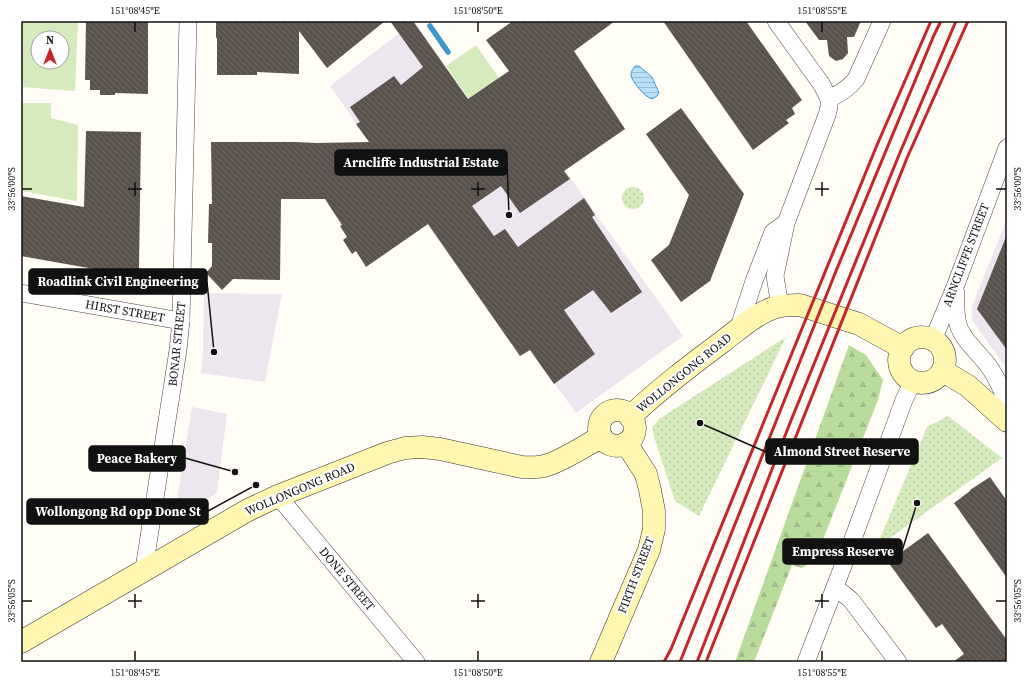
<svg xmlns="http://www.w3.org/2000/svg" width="1028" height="683" viewBox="0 0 1028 683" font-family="'Source Serif 4',serif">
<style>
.industrial{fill:#eee6ef}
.grass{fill:url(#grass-dots)}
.forest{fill:url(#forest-firs)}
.garden{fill:#d5ebbd;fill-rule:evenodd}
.water{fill:url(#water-rules);stroke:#3f96cf}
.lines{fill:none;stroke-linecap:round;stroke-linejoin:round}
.stream{stroke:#3f96cf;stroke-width:5.5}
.building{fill:url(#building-back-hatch)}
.street-casing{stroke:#444;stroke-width:18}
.secondary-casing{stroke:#333;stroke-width:23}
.street{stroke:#fff;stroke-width:17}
.secondary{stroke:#fff6b0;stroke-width:22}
.rail{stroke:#c4262e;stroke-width:3}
.ticks{fill:none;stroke:#111;stroke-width:1.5}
.labels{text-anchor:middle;stroke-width:4;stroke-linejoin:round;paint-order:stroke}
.street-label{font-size:12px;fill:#111;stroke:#fff}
.leader{fill:none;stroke:#111;stroke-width:1.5}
.callout-dot{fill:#111;stroke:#fff;stroke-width:1.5}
.callout{fill:#111;stroke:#111;stroke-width:1.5}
.callout-label{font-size:13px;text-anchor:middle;font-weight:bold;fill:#fff}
.neatline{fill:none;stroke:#111;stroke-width:1.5}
.ticks-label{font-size:10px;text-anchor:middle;fill:#111}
</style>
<defs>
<pattern id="grass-dots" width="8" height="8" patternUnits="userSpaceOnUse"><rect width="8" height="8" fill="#d5ebbd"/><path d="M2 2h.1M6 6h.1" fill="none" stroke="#b6c8a1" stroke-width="1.8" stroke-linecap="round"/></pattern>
<pattern id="forest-firs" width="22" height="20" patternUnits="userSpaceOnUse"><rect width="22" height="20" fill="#b9dc9c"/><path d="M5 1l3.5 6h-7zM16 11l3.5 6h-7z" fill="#9ebc85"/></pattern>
<pattern id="water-rules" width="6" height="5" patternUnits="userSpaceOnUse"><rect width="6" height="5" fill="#b9e0f7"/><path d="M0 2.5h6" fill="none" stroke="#9ebfd3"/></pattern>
<pattern id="building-back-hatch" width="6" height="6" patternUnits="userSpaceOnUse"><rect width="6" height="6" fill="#5a524d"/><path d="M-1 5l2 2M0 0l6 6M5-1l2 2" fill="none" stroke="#6d6662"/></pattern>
</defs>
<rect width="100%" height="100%" fill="#fffdf5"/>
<g class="industrial">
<path d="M414,22l54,77 31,-21 184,258 -107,77 -46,-63 -10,6 -190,-270z"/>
<path d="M1007,219v150l-35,-49v-14z"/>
<path d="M204,293l78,1 -17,88 -64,-9 2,-23z"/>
<path d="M192,407l35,7 -10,79 -34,21 -8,-2z"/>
</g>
<g class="grass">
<circle cx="633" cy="198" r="11"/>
<path d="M786,337l-87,179 -24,-15 -21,-64 -2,-10 7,-8z"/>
<path d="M948,416l54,42 -126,90 51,-121z"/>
</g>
<path class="forest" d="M849,345l17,10 17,25 -5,20 -63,160 -13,8 -10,-3 -38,97h-19z"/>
<g class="garden">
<path d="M21,21h57l-3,70 -54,-4zM38,38h24v24h-24z"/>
<path d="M476,45l23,33 -30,21 -23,-33z"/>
<path d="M21,103h30v15l27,7 -1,76 -56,-10z"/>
</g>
<path class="water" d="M635,66h4l13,11 7,16 -2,3 -5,3c-7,-2 -20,-17 -21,-24 0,-4 2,-6 4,-9z"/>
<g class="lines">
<path class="stream" d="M430,26l18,26"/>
</g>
<g class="building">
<path d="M86,21h62v73l-33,-1v2h-15v-5h-10v-10h-5z"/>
<path d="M216,21h169l-58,47 -28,-37v43l-42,-2v3h-40v-37h-1z"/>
<path d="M390,21h23l55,78 41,-28 -23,-31 27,-19h102l-41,30 51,78 -61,42 6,8 -50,34 -19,-27 -29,20 22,30 11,-7 13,18 66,-49 11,17 -3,2 50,75 -31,21 -18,-23 -29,20 31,44 -41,30 -24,-34 -10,6 -92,-132 -62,43 -10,-16 -4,3 -9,-14 4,-3 -7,-11 2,-1 -17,-26h-44l-1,81 -47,-1 -11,11 -16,-17 6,-7v-23h-4l1,-39h3l-1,-62h84l22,1 52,-1 -13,-18 4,-2 -10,-15 44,-31 7,9 22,-18z"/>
<path d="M663,21h83l56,79 -10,8 3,6 -9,6 3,3 -36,27z"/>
<path d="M805,21h56l-7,16h-7l1,16 -5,6 -7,2 -7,-5 -2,-16h-8z"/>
<path d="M681,108l63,86 -34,87 -29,21 -30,-42 18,-15 20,-50 -43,-61z"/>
<path d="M86,131l55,1 -2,138 -2,7 -4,2 -4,1 -8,-2 1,-4 -101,-18v-60l63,11z"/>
<path d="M1006,237h1v113l-30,-41z"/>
<path d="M990,477l17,24v77l-53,-75 16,-12v-1z"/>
<path d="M928,533l79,107v22h-54l11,-8 -22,-30 -6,4 -48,-66z"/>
</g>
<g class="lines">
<g class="street-casing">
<g id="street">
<path d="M776,21l46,64 7,14"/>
<path d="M21,293l160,28"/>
<path d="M956,293c0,10 -1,21 2,31 4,15 19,27 29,40 9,11 14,24 20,38"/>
<path d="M780,306l-5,-30 11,-53 41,-108 2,-8v-8c11,-6 19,-10 27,-20l26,-58"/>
<path d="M738,330l16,-49 19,-49 13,-9"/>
<path d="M933,340l22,-53 52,-139"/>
<path d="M278,496l138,166"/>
<path d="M144,569l34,-219 3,-29 7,-300"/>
<path d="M835,587l16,13 47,62"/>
<path d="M806,662l37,-96 61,-166 9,-19"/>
</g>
</g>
<g class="secondary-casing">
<g id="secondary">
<circle cx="922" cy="360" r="23"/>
<path d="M943,371l25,15 39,35"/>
<circle cx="617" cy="428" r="18"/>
<path d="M630,417c29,-28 61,-52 92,-75 16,-12 32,-27 51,-34 9,-3 18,-3 27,-3l59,19 44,24"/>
<path d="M21,642l227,-132 30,-14 109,-43 18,-5 17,-1 18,2 82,18c7,0 15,1 22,-1 17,-4 42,-21 57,-29"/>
<path d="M601,662l48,-112 5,-21v-18l-4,-21 -4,-16 -20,-31"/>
</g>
</g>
<use href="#street" class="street"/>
<use href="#secondary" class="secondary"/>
<g class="rail">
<path d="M664,662l7,-13 206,-504 54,-124"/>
<path d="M680,662l156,-391 98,-236 7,-14"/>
<path d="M697,662l93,-239 109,-268 57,-134"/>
<path d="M706,662l201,-504 61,-137"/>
</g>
</g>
<path class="ticks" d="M135,22v10M478,22v10M822,22v10M135,182v14M478,182v14M822,182v14M22,189h10M128,189h14M471,189h14M815,189h14M996,189h10M135,594v14M478,594v14M822,594v14M22,601h10M128,601h14M471,601h14M815,601h14M996,601h10M135,651v10M478,651v10M822,651v10"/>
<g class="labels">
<g class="street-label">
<text transform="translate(966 255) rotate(-69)" y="4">ARNCLIFFE STREET</text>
<text transform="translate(125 311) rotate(10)" y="4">HIRST STREET</text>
<text transform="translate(177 344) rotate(-84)" y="4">BONAR STREET</text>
<text transform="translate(684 373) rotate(-39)" y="4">WOLLONGONG ROAD</text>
<text transform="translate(300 489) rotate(-23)" y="4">WOLLONGONG ROAD</text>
<text transform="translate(636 575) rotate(-69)" y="4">FIRTH STREET</text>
<text transform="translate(347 579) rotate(50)" y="4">DONE STREET</text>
</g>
</g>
<path class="leader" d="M509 215L507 163M214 352L207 282M700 423L766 452M235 472L185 458M256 485L208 511M917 503L902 551"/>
<g class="callout-dot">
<circle cx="509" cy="215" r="4"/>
<circle cx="214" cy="352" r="4"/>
<circle cx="700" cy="423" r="4"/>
<circle cx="235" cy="472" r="4"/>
<circle cx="256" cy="485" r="4"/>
<circle cx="917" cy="503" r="4"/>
</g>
<g class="callout">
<rect x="335" y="150" width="172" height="25" rx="4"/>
<rect x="29" y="269" width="178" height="25" rx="4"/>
<rect x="766" y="439" width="152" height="25" rx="4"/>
<rect x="89" y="446" width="96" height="25" rx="4"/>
<rect x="27" y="499" width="181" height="25" rx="4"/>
<rect x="783" y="539" width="119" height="25" rx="4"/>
</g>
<g class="callout-label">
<text x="421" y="167">Arncliffe Industrial Estate</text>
<text x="118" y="286">Roadlink Civil Engineering</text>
<text x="842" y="456">Almond Street Reserve</text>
<text x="137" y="463">Peace Bakery</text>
<text x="118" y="516">Wollongong Rd opp Done St</text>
<text x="843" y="556">Empress Reserve</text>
</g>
<rect width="1028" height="683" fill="none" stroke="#ffffff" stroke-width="44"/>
<g transform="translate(50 50)"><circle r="19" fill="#ffffff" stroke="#a0a0a0"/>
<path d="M0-3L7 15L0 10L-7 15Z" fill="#c4262e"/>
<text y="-6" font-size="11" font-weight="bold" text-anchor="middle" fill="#111111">N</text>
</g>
<rect x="22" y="22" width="984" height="639" class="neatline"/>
<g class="ticks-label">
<text x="135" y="14">151°08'45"E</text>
<text x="478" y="14">151°08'50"E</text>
<text x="822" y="14">151°08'55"E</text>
<text transform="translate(11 189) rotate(-90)" y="4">33°56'00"S</text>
<text transform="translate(1017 189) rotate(-90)" y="4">33°56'00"S</text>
<text transform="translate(11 601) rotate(-90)" y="4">33°56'05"S</text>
<text transform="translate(1017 601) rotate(-90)" y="4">33°56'05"S</text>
<text x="135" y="676">151°08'45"E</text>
<text x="478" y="676">151°08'50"E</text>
<text x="822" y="676">151°08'55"E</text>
</g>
</svg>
